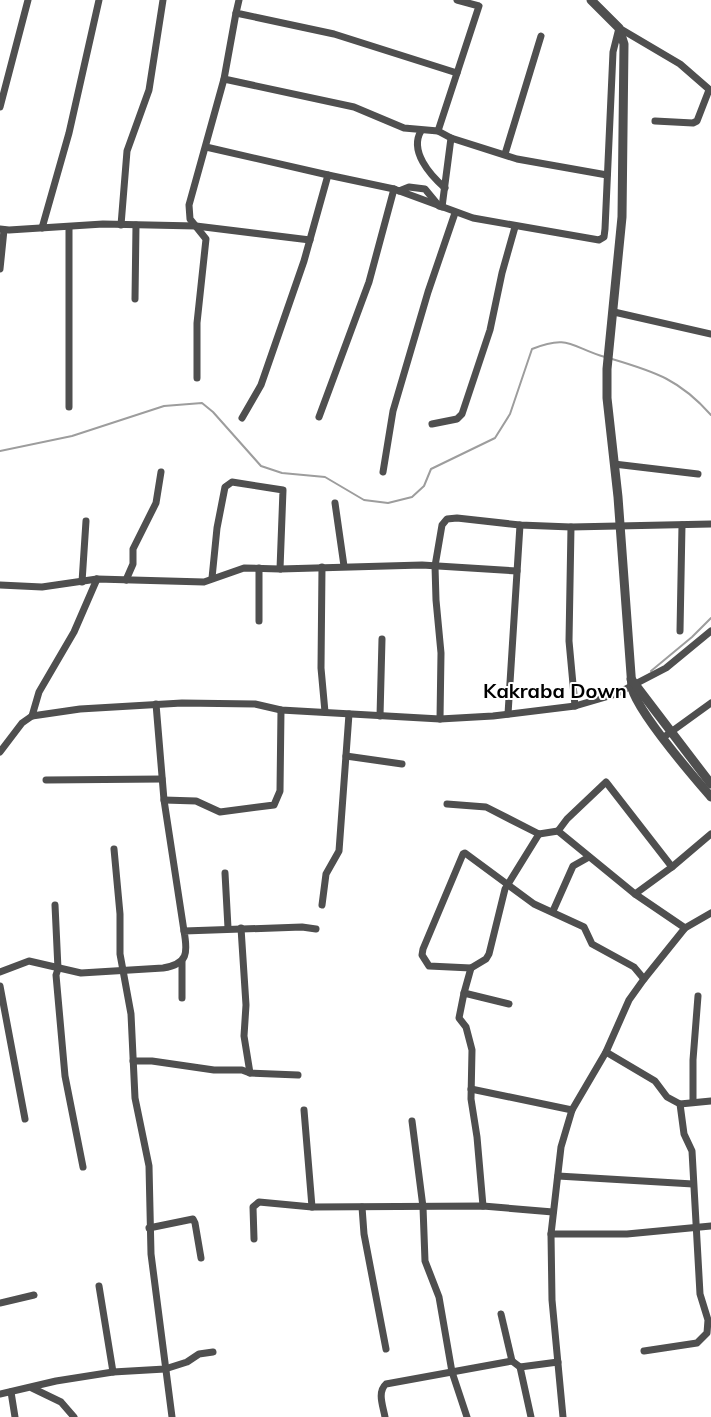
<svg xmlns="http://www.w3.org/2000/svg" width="711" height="1417" viewBox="0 0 711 1417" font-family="Mulish,sans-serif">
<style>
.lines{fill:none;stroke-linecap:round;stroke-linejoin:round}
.stream{stroke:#9d9d9d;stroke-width:2}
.minor{stroke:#4f4f4f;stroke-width:7}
.tertiary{stroke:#4f4f4f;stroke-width:9}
.labels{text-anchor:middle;stroke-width:4;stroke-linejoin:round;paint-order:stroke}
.district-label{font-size:20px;font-weight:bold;fill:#000;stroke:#fff}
</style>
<rect width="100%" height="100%" fill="#fff"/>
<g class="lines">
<g class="stream">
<path d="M612,359c44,13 68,21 99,56"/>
<path d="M0,451l72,-15 92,-30 38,-3 11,9 48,54 21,7 43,4 39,23 24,3 24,-6 12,-11 7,-17 64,-31 15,-24 22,-65c37,-15 39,-2 73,8"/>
<path d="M651,671l41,-34 19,-19"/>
</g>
<g class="minor">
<path d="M239,0l-3,13 98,21 123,39"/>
<path d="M224,79l130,28 50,21 34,3 13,7 66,21 90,16"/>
<path d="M0,107l28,-107"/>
<path d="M655,121l38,2 4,-2 12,-31"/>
<path d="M421,131c-12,20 9,44 24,57"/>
<path d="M438,131l41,-125 -22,-6"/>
<path d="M206,147l122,28 -24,86 -43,124 -19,33"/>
<path d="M505,154l36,-118"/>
<path d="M328,175l66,14 79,29 126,22 5,-3 1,-8 8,-177 6,-24 61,36 31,27"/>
<path d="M399,191l10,-4 16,2 14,17"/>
<path d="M442,207l9,-69"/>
<path d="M121,225l6,-74 22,-61 14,-90"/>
<path d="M42,228l27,-95 30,-133"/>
<path d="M0,229l9,1 94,-6 93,2 114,14"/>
<path d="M0,269l4,-39"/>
<path d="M135,299l1,-74"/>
<path d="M614,312l97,22"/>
<path d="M197,378v-55l9,-84 -16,-20 -1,-14 35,-126 12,-66"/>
<path d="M69,407v-180"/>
<path d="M319,417l50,-135 25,-93"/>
<path d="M432,424l25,-5 5,-5 28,-84 12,-57 13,-46"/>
<path d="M614,464l84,10"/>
<path d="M383,472l10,-61 35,-119 27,-79"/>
<path d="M335,503l9,63"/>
<path d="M571,527l-2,114 6,65"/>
<path d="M322,567l-1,101 4,44"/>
<path d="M259,568v53"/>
<path d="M212,578l5,-50 8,-41 7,-5 51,8 -3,79"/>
<path d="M126,580l7,-16v-15l23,-46 5,-31"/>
<path d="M82,582l4,-61"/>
<path d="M0,585l42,2 55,-8 107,3 40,-14 36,1 142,-4 95,6"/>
<path d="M680,631l2,-106"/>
<path d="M156,704l8,96 20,131"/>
<path d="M508,714l12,-189"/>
<path d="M32,716l7,-24 35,-60 23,-53"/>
<path d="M380,716l2,-77"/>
<path d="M440,719l1,-66 -5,-53 -1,-34 7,-41 5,-6 10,-1 63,7 51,2 140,-3"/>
<path d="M664,737l47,-34"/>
<path d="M0,752l22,-29 10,-7 48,-7 102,-6 73,1 26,6 159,9 53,-3 82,-10 41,-12 50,-26 45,-37"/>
<path d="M346,756l56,8"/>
<path d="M46,780l116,-1"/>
<path d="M164,800l32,1 24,11 54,-7 6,-14 1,-81"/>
<path d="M447,804l39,3 53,27 19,-3"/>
<path d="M114,849l6,65v40l11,60 4,84 14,68 2,88 21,163"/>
<path d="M672,867l-66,-85 -39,37 -9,12 77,63 50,34"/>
<path d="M225,873l3,55"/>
<path d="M635,894l37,-27 39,-33"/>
<path d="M55,905l3,64 -2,6 9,101 18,91"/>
<path d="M322,905l4,-31 13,-23 10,-137"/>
<path d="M553,911l20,-45 16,-9"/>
<path d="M241,928l5,77 -2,31 6,37"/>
<path d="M471,968l-42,-2 -7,-11 1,-6 40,-95 2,-1 69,51 50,23 8,17 42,23 10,12"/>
<path d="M0,972l29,-11 52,12 82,-5c25,-4 25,-15 21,-37l118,-4 14,2"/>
<path d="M0,986l25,133"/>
<path d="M464,993l7,-25 15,-9 3,-5 16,-65 34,-55"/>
<path d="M182,998v-37"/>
<path d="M606,1052l49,29 12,16 13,7 4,30 8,17 8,143 8,26 -1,13 -10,10 -53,8"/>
<path d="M133,1061h19l62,9h28l8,3 48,2"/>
<path d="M471,1089l101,21"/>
<path d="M693,1102v-42l5,-64"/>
<path d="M680,1104l31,-3"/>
<path d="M304,1110l8,97"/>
<path d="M412,1121l11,86 2,54 14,36 13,75 15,45"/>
<path d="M558,1176l135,8"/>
<path d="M483,1206l-6,-69 -6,-38 1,-49 -6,-23 -7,-9 5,-25 45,11"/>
<path d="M362,1207l2,27 22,115"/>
<path d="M149,1228l44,-9 2,4 6,35"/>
<path d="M551,1234h76l84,-8"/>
<path d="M254,1239l-1,-32 6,-5 53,5 171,-1 70,6"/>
<path d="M99,1286l14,86"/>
<path d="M0,1303l34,-8"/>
<path d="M501,1314l11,47"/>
<path d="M520,1367l38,-5"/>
<path d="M32,1388l29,14 13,15"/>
<path d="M11,1392l4,25"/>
<path d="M0,1394l56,-13 57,-9 52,-3 22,-7 12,-8 14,-2"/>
<path d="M385,1417c-2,-11 -8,-25 1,-33l126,-23 8,6 11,50"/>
<path d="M563,1417l-11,-117 -1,-66 10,-87 11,-37 34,-58 23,-52 15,-21 41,-51 26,-15"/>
</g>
<g class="tertiary">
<path d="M591,0l28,28 5,16 -2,173 -15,152v29l11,99 14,191c6,25 60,87 79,109"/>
<path d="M631,679l80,105"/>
</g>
</g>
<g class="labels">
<g class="district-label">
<text x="555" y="698">Kakraba Down</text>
</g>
</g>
</svg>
